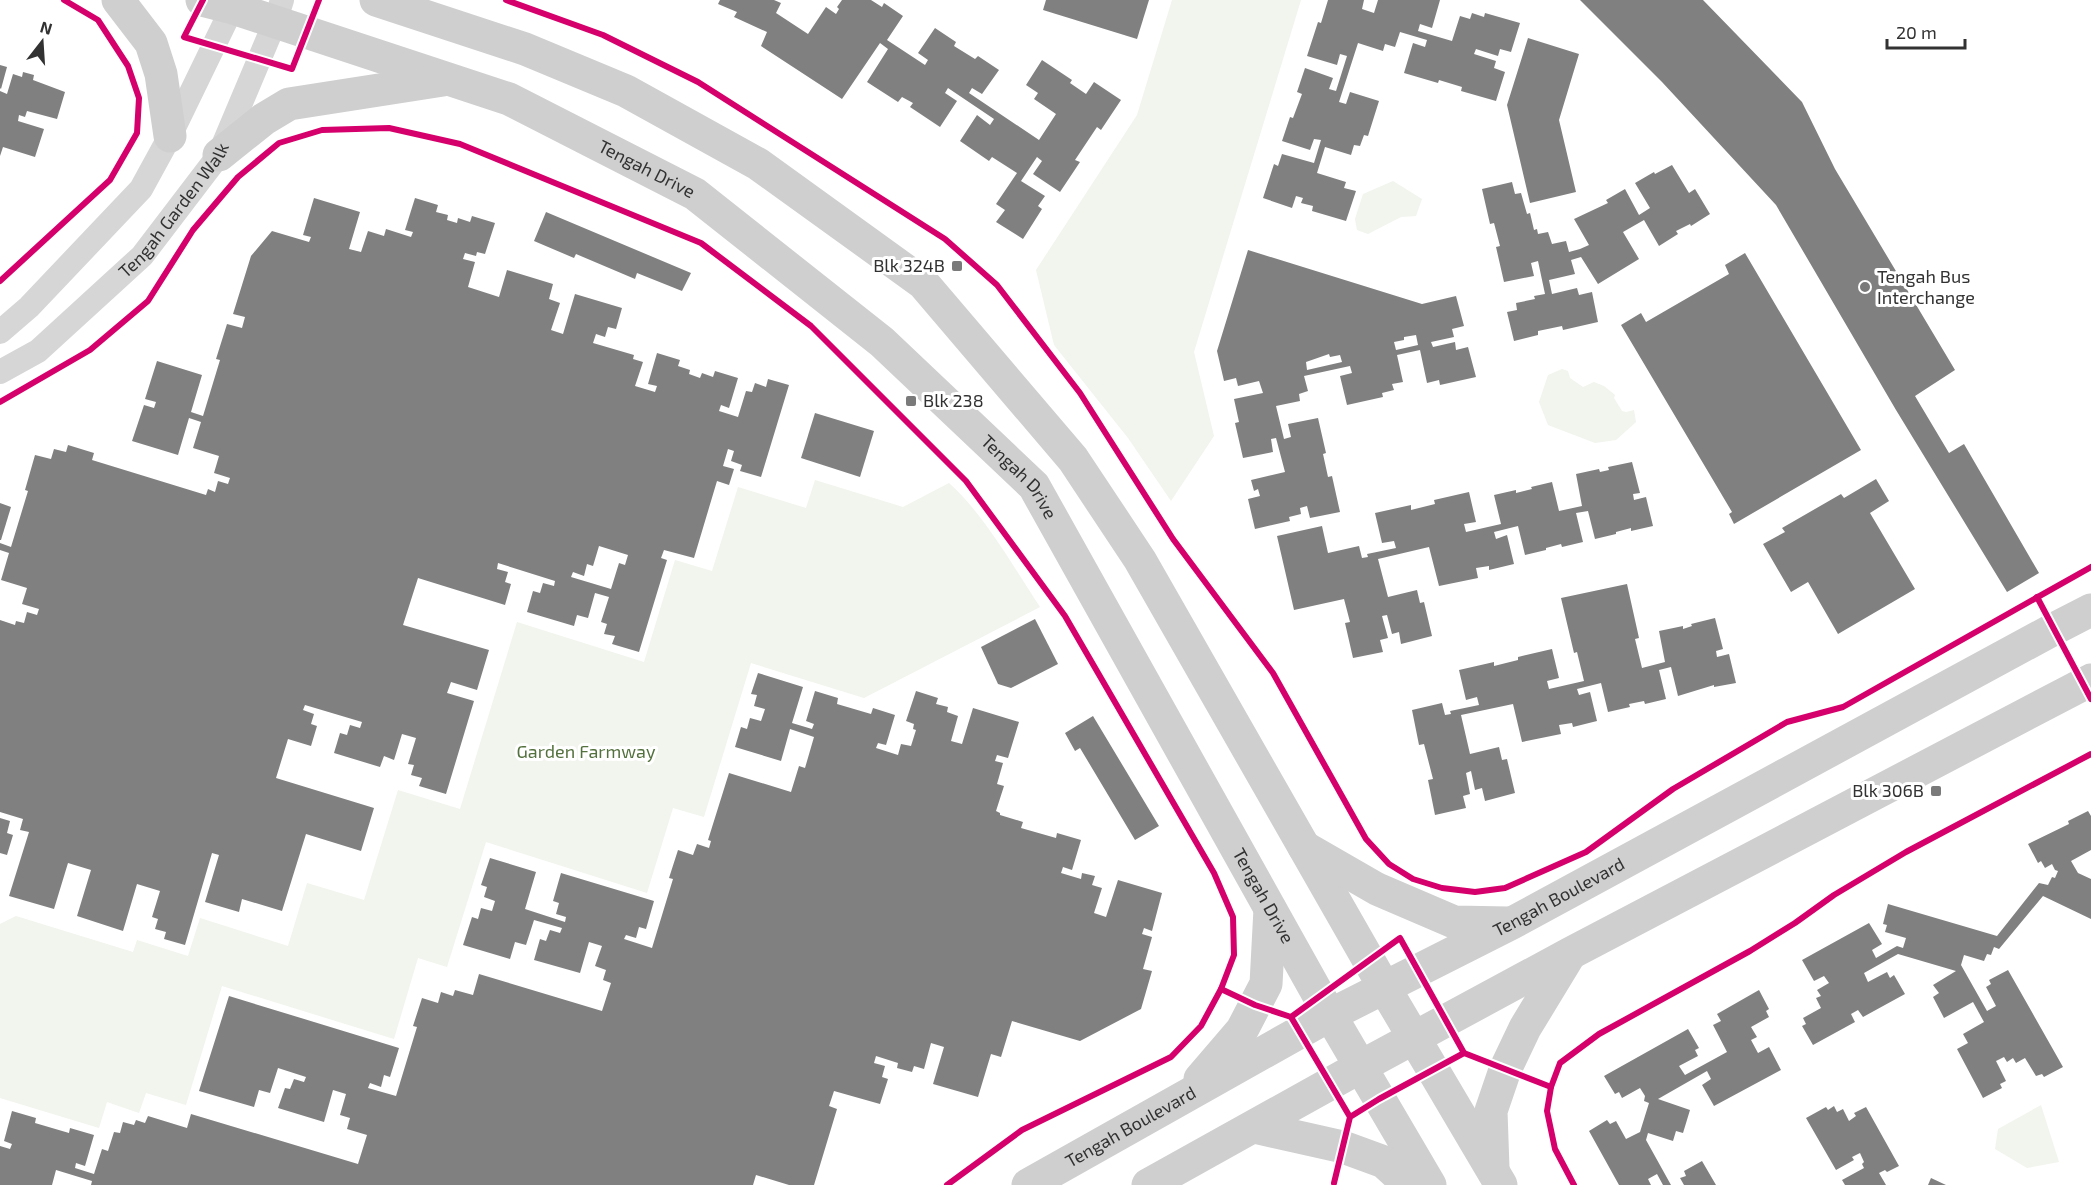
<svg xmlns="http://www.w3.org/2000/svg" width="2091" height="1185" viewBox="0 0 2091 1185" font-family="'Exo 2',sans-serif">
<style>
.green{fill:#f1f5ed}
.building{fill:#808080;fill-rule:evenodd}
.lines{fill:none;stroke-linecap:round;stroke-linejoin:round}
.street{stroke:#d6d6d6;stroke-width:24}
.secondary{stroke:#cfcfcf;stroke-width:33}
.cycleway-casing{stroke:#fff;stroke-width:10}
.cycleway{stroke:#d6006c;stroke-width:6}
.poi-dot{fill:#7a7a7a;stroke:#fff;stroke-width:2}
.labels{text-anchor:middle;stroke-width:6;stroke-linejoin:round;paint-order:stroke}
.street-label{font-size:18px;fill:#323232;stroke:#fff}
.poi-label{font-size:18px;fill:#323232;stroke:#fff;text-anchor:end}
.park-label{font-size:18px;fill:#53713d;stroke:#fff}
</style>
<rect width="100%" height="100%" fill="#fff"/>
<g class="green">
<path d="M1172,0h129l-107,352 20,84 -43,65 -43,-63 -74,-93 -18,-75 101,-155z"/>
<path d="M1393,181l29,18 -6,17 -15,1 -33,17 -11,-4 -2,-11 8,-25z"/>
<path d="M1562,369l6,2 2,7 13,9 11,-5 10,4 11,9 -1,3 8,13 4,1 8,-2 2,12 -20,18 -21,3 -47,-18 -9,-23 9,-27z"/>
<path d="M815,480l88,27 46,-24c34,30 66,86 91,124l-176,91 -113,-35 -47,154 -31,-9 -26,85 -161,-51 -39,125 -29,-9 -24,81 -172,-53 -36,119 -40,-12 -7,20 -32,-11 -8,26 -99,-30v-174l16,-8 117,36 4,-12 51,16 12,-38 88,28 19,-63 57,17 34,-110 62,19 57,-187 127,40 31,-102 37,11 26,-84 68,21z"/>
<path d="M2041,1105l18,57 -32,6 -32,-19 3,-20z"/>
</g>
<g class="building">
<path d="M720,0h54l7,3 -5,10 32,21 18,-27 10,7 3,-5 -2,-2 5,-7h29l11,7 2,-4 19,13 -16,24 38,25 3,-5 -10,-7 17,-25 21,14 -2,4 21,13 3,-3 21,14 -17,24 -10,-6 -3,5 70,47 17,-26 -22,-15 4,-6 -12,-8 16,-25 30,20 -2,3 16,11 8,-12 27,18 -20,30 -4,-3 -22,33 5,2 -20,30 -27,-18 9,-13 -5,-4 -16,24 24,15 -7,10 4,3 -19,30 -27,-17 9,-12 -9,-6 21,-31 -25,-16 -3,4 -29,-20 17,-26 13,10 4,-6 -46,-31 -3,5 12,8 -17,26 -30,-20 3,-4 -11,-6 -4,5 -31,-20 21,-33 -8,-6 -38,56 -81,-53 6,-14 -33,-15 3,-5 -19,-8z"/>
<path d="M1046,0h103l-12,39 -94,-29z"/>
<path d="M1328,0h36l-2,9 12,4 4,-13h62l-8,28 -12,-4 -2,7 34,10 8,-25 10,3 2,-6 12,4 1,-4 35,10 -9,29 -11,-3 -2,7 -22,-7 -2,5 22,7 -2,7 11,4 -9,29 -35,-10 1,-4 -23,-7 -1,3 -34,-10 9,-30 12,4 2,-7 -27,-8 -5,15 -10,-3 -2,7 -25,-8 -19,59 7,2 4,-12 29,9 -11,35 -4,-1 -4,11 -6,-1 -3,10 -26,-8 -8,26 29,9 -2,6 12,3 -10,30 -34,-10 1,-5 -12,-3 2,-5 -7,-2 -4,12 -29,-10 11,-34 4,2 4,-12 32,9 7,-23 -7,-1 -4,11 -28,-9 8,-24 3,1 9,-24 -5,-2 8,-24 28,10 -4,11 7,2 11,-35 -7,-2 -3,11 -30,-9 11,-34 3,1z"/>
<path d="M1580,0h123l99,102 33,67 120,201 -40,26 34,57 15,-9 75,129 -32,19 -111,-182 -120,-205 -114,-123z"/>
<path d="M1528,38l51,16 -20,66 17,72 -46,11 -23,-98z"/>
<path d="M0,65l7,2 -6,22 -1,-1z"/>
<path d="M23,72l11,3 -1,5 32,12 -8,27 -30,-8 -2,6 -6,-2 -1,6 26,8 -9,28 -32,-10 -3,9v-65l7,3 6,-20 9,3z"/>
<path d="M1672,165l17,28 6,-4 15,25 -19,12 -1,-2 -14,7 2,3 -19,12 -15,-26 -21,12 16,27 -41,25 -17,-27 -10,3 4,14 -26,6 3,14 25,-6 2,7 13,-3 6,30 -35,8 -1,-4 -24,5v4l-24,6 -7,-29 10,-2 -1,-7 19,-4 -1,-3 11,-2 -7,-33 -7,2 3,13 -30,6 -8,-35 4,-1 -6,-23 -4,1 -8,-35 30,-7 3,12 6,-1 6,21 3,-1 4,17 3,-1 1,5 10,-2 4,12 14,-3 3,11 11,-3 9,-4 -15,-26 34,-16 -2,-3 19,-11 14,26 11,-7 -15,-25 19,-11 1,2z"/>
<path d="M314,198l46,14 -11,37 12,3 7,-21 16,5 2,-7 25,8 2,-5 -8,-2 10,-32 23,7 -2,7 12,3 -1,5 10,3 1,-5 12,4 2,-6 23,7 -10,31 -8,-2 -1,4 -11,-3 -2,6 12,3 -7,25 31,10 8,-27 46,14 -4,15 11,4 -9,27 12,4 12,-40 47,14 -6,21 -8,-2 -3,10 -9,-3 -3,9 41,12 -1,4 10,3 -8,24 20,6 2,-6 -9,-2 9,-31 23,7 -2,6 12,4 -1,4 11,4 2,-5 11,4 2,-6 23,7 -9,30 -8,-3 -2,6 19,6 8,-26 6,1 3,-9 11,4 2,-8 21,6 -28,92 -21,-6 2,-6 -11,-4 3,-10 -6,-2 -5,17 11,3 -5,16 -12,-4 -23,77 -30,-8 -3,8 6,2 -28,92 -27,-8 3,-8 -11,-2 3,-10 -6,-2 8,-25 -14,-4 -7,25 -11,-3 -3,11 -47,-14 6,-21 7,2 3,-10 11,3 1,-5 -57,-18 -1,6 11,3 -3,10 6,2 -6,21 -87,-27 -15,47 86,25 -12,40 -26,-8 -4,11 27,8 -28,93 -27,-8 3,-8 -11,-3 3,-10 -6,-1 8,-26 -14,-4 -8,26 -10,-4 -4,11 -46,-14 6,-20 7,2 3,-10 10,3 2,-6 -57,-17 -2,5 11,4 -3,10 6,2 -6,20 -23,-7 -12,39 98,30 -13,43 -55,-17 -24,77 -40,-12 -3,13 -34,-10 14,-47 -7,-2 -27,92 -21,-6 2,-7 -11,-3 3,-10 -6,-2 8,-26 -23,-7 -14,47 -46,-15 14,-46 -23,-7 -14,46 -45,-13 20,-64 -9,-2 3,-11 -23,-7v-192l15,5 1,-4 8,2 3,-11 10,3 2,-6 -17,-5 5,-16 -26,-8 8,-27 -9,-3v-7l11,4 17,-56 -3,-1 10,-35 16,4 3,-10 12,3 2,-7 26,8 -2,7 114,35 2,-6 7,3 3,-11 10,3 2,-6 -16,-5 5,-17 -26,-8 8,-26 -12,-4 -11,37 -46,-14 12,-36 10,3 2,-6 -11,-3 12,-38 45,14 -11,37 12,4 17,-56 -4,-1 11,-35 15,4 3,-11 -12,-3 18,-58 21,-25 37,11 2,-5 -8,-2zM599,546l29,9 -3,10 -6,-2 -8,26 -40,-12 2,-5 11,4 3,-12 6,2z"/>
<path d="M546,212l145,61 -9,18 -45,-18 -2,6 -59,-25 -2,4 -40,-17z"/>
<path d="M1248,250l174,54 34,-8 8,30 -12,3 2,8 -23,5 2,5 22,-5 1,8 12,-3 8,30 -36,8 -1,-5 -12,3 -7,-33 -23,5 6,27 -11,2 2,6 -12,3 1,4 -36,8 -7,-29 12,-3 -2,-7 -46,10 4,15 -9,3 1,7 -24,5 8,33 7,-2 -3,-13 30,-6 8,35 -3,1 5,23 4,-1 8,36 -30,6 -3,-12 -7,2 1,6 -12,3 1,4 -35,8 -7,-30 12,-3 -2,-7 -4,2 -3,-11 34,-8 -9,-34 -5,1 2,13 -30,6 -8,-35 4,-1 -5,-23 29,-6 -4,-12 -21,5 -2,-8 -12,3 -7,-30zM1416,335l2,10 -22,5 -2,-8 10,-2v-3zM1329,354l1,3 10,-2 2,7 -35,8 -1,-8z"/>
<path d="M1745,253l116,197 -127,74 -5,-10 3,-2 -111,-187 20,-12 5,9 83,-48 -4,-9z"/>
<path d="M815,413l59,18 -14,46 -59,-19z"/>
<path d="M1632,462l8,31 -7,1 1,6 12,-3 7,29 -22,5v-3l-15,4v2l-21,5 -7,-28 -12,2 7,29 -21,5 -1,-3 -15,4v2l-21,5 -7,-29 -24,6 2,7 11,-4 7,29 -25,6v-4l-13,2 2,10 -39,8 -10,-39 -51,12 10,38 29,-7 3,13 4,-1 8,34 -31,8 -2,-12 -7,2 -5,-19 -5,1 6,22 -8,2 3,12 -30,6 -8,-35 5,-1 -6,-23 -50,11 -17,-74 45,-10 6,27 31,-7 3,12 6,-1 -1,-3 29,-6 -2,-7 -12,2 -7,-30 36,-8v5l24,-6 -1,-4 35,-8 7,30 -12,2 2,8 35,-8 -7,-29 22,-5v3l16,-4 -1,-2 21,-5 7,29 23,-5 -6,-32 23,-5 1,3 9,-2 -1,-3z"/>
<path d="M1876,479l13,22 -19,12 45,76 -77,45 -30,-52 -17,10 -28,-48 22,-12 -3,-4 59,-34 3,4z"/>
<path d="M0,503l11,4 -10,33h-1z"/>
<path d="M1627,584l12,54 -4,1 7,29 23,-6 -6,-31 24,-5v3l9,-3 -1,-2 24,-6 8,31 -7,2 1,6 12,-3 7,29 -22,4v-2l-36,11 -7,-29 -12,3 7,29 -21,5 -1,-3 -15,3 1,3 -22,5 -7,-29 -24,6 2,6 11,-3 7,29 -24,6 -1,-4 -13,2 2,9 -39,8 -9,-38 -52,11 9,39 29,-7 3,13 5,-1 8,34 -30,8 -3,-13 -7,2 -4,-19 -5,2 4,21 -7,2 3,12 -31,7 -7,-35 5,-1 -9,-35 -5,1 -7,-35 30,-7 3,12 6,-1 -1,-3 29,-6 -2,-8 -11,3 -7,-30 35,-8v4l24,-6v-3l34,-8 7,29 -12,3 2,8 35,-8 -7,-29 -3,1 -13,-55z"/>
<path d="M1035,619l23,45 -47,24 -13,-4 -17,-37z"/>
<path d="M758,673l45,14 -11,36 20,6 2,-5 -8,-3 9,-30 23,7 -1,6 34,10 2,-6 22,7 -9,30 -8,-2 -2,5 22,7 3,-11 10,2 5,-16 -3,-1 1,-5 -8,-3 10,-30 22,7 -2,6 12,3 -1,5 11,4 -7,25 11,3 11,-36 46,14 -11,36 -11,-3 -2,6 8,2 -6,21 7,2 -8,25 4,2v2l23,7 -2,6 35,10 1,-5 24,7 -9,30 -9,-3 -2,6 20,6 1,-6 13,3 -3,9 10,3 -8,25 12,4 12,-37 44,13 -10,38 -8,-3 -2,6 10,3 -9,32 9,2 -11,38 -61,32 -68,-20 -11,36 -10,-3 -13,43 -45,-13 11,-37 -13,-4 -7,26 -10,-3 -2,6 -15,-4 1,-5 -22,-7 -2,7 11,3 -3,11 6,2 -8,25 -46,-13 -5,15 8,3 -23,76h-25l-33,-10 -3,10h-662l1,-4 -36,-11 -4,15h-52v-39l10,3 2,-5 -8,-3 8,-30 24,7 -1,5 34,10 1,-5 24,7 -9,31 -9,-3 -1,5 19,6 8,-25 6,2 6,-19 6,1 3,-11 11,3 2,-5 9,3 3,-7 39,12 4,-14 167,50 9,-29 -20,-6 3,-11 -10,-3 6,-21 -13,-4 -9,32 -46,-14 7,-20 5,1 4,-10 10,3 2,-5 -28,-9 -8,25 -11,-3 -5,17 -55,-16 30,-95 170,52 -9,29 -6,-2 -3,12 -11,-4 -2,5 28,8 21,-69 -4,-1 9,-28 16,5 3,-11 12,4 2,-6 18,5 6,-21 123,37 9,-28 -8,-3 3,-10 -11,-4 7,-20 -13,-4 -9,31 -46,-13 6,-21 6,2 4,-11 10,3 2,-5 -28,-8 -8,25 -11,-3 -5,17 -47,-14 9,-28 6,2 3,-11 11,3 3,-10 -11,-4 3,-10 -6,-2 9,-27 46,14 -11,37 40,13 1,-5 -10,-3 3,-11 -6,-2 8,-28 93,28 -8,28 -7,-2 -3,11 -10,-3 -2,4 28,9 21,-69 -4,-1 9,-28 15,5 4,-11 12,4 2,-7 -3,-1 21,-67 62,19 8,-26 6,2 9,-31 -24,-8 -9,32 -46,-14 6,-20 6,2 3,-11 11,3 4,-12 -11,-3 3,-11 -6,-1z"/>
<path d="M1093,716l66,110 -24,14 -55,-92 -5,3 -10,-18z"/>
<path d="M2088,811l3,5v34l-20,11 7,12 13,6v40l-48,-23 -44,53 -5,-2 -3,8 -4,-1 -3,7 -20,-6 -3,10 26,46 9,-5 -10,-19 5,-3 -2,-4 19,-10 55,97 -19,10 -2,-3 -6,2 -11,-18 -9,5 -3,-5 -6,4 -3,-5 -8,4 10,20 -6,3 2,4 -19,10 -26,-49 11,-6 -5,-9 21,-12 -11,-20 -29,16 -11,-21 6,-4 -6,-8 23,-14 -58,-17 -34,19 4,9 19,-10 3,6 4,-3 11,19 -42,23 -5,-7 -7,4 4,8 -42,23 -11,-19 4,-2 -3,-6 18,-10 -5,-10 5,-2 -4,-6 12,-7 -5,-7 -10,5 -12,-21 67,-37 13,21 -10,6 4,8 21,-12 6,2 3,-10 -21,-6 2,-7 -4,-1 5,-20 109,32 42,-53 9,2 4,-8 3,1 3,-7 -3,-1 -3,-6 -7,4 -4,-7 -3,2 -10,-19 41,-20 -1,-3z"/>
<path d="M0,818l10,3 -3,12 6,2 -6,20 -7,-2z"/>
<path d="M1759,990l10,19 -3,2 3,6 -18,10 6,10 -6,3 7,13 11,-6 12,23 -67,36 -12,-21 9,-6 -4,-8 -49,28 32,11 -7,23 -7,-2 -3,10 -25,-8 -2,7 25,45h-8l-6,-11 -9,5 3,6h-32l-30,-54 18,-11 3,4 6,-3 10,18 14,-7 9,-29 -5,-2 1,-5 -5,-8 -18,10 -3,-6 -4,2 -11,-18 84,-47 11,19 -4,2 3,6 -19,10 6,9 42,-23 -14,-27 8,-4 -4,-7z"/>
<path d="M1834,1106l3,6 6,-3 6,12 7,-5 -2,-3 12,-6 33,59 -12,6 -2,-2 -6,3 7,12h-41l-3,-5 22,-12 -2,-4 2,-2 -4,-9 -8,4 2,3 -18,10 -30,-52 20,-11 2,3z"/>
<path d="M1702,1161l14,24h-32l-4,-7 6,-2 -2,-5z"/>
<path d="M1931,1178l15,7h-18z"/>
</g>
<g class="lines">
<g class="street">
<path d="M0,332l29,-25 112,-118 29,-53 66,-136"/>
<path id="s1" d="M0,372l38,-21 104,-95 77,-101 56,-133 7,-22"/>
</g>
<g class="secondary">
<path d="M118,0l33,43 10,31 9,62"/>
<path id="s2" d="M202,0l31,8 276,91 186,95 187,148 152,144 285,510 111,189"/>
<path d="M376,0l149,49 101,42 132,73 165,119 150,176 67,101 244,427 117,198"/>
<path d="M219,155l45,-36 25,-15 154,-24"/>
<path d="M1304,847l73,42 77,33 54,1"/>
<path d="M1200,1079l42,-49 24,-46 4,-75"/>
<path d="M1254,1127l89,20 41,15 25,23"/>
<path d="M1493,1168l-2,-57 14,-41 20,-42 45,-74"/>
<path id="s3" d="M1028,1185l302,-170 182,-92 542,-294 37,-19"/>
<path d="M1148,1185l212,-118 211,-114 520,-273"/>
</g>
<g class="cycleway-casing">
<g id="cycleway">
<path d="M203,0l-19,37 108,32 27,-69"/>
<path d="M506,0l97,35 95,47 247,157 52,46 83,108 93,146 100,134 93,166 23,25 24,15 29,9 33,4 30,-4 81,-36 87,-63 114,-67 56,-15 248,-140"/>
<path d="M0,281l110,-101 27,-47 2,-35 -11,-32 -30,-46 -34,-20"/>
<path d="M0,402l90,-52 58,-49 45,-71 45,-53 41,-34 43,-13 67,-2 71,16 241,99 110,83 155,155 99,135 149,257 19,44 1,38 -13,34 -20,37 -30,31 -149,73 -75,55"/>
<path d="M2037,597l54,102"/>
<path d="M1221,989l34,16 36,12"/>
<path d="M1464,1053l87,34"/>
<path d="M1334,1183l16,-66 29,-18 85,-46 -64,-115 -109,79 59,100"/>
<path d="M1574,1185l-19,-36 -8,-38 4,-24 9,-24 39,-29 151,-83 45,-28 39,-28 72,-43 185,-98"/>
</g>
</g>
<use href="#cycleway" class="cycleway"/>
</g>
<g class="poi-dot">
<rect x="951" y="260" width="12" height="12" rx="3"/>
<circle cx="1865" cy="287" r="6"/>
<rect x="905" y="395" width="12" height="12" rx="3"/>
<rect x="1930" y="785" width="12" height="12" rx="3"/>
</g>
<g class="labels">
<g class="street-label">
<text dy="6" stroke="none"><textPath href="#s2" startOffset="477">Tengah Drive</textPath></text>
<text dy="6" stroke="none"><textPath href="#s1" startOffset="240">Tengah Garden Walk</textPath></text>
<text dy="6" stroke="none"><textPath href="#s2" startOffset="963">Tengah Drive</textPath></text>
<text dy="6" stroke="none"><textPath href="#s2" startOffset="1449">Tengah Drive</textPath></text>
<text dy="6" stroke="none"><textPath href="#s3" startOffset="604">Tengah Boulevard</textPath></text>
<text dy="6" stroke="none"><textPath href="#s3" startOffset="118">Tengah Boulevard</textPath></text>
</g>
<g class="poi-label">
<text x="945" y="272">Blk 324B</text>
<text x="1877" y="283" text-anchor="start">Tengah Bus<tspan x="1877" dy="21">Interchange</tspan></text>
<text x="923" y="407" text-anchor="start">Blk 238</text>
<text x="1924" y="797">Blk 306B</text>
</g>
<g class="park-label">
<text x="586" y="758">Garden Farmway</text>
</g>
</g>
<g transform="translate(42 42) rotate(17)" stroke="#ffffff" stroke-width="4.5" paint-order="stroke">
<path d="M0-4.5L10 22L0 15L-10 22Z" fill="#323232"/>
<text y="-9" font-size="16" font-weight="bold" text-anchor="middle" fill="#323232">N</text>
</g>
<path d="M1887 39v9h78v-9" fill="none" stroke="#323232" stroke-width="3"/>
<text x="1896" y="39" font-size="18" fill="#323232" stroke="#ffffff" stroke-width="4.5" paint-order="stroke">20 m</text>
</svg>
